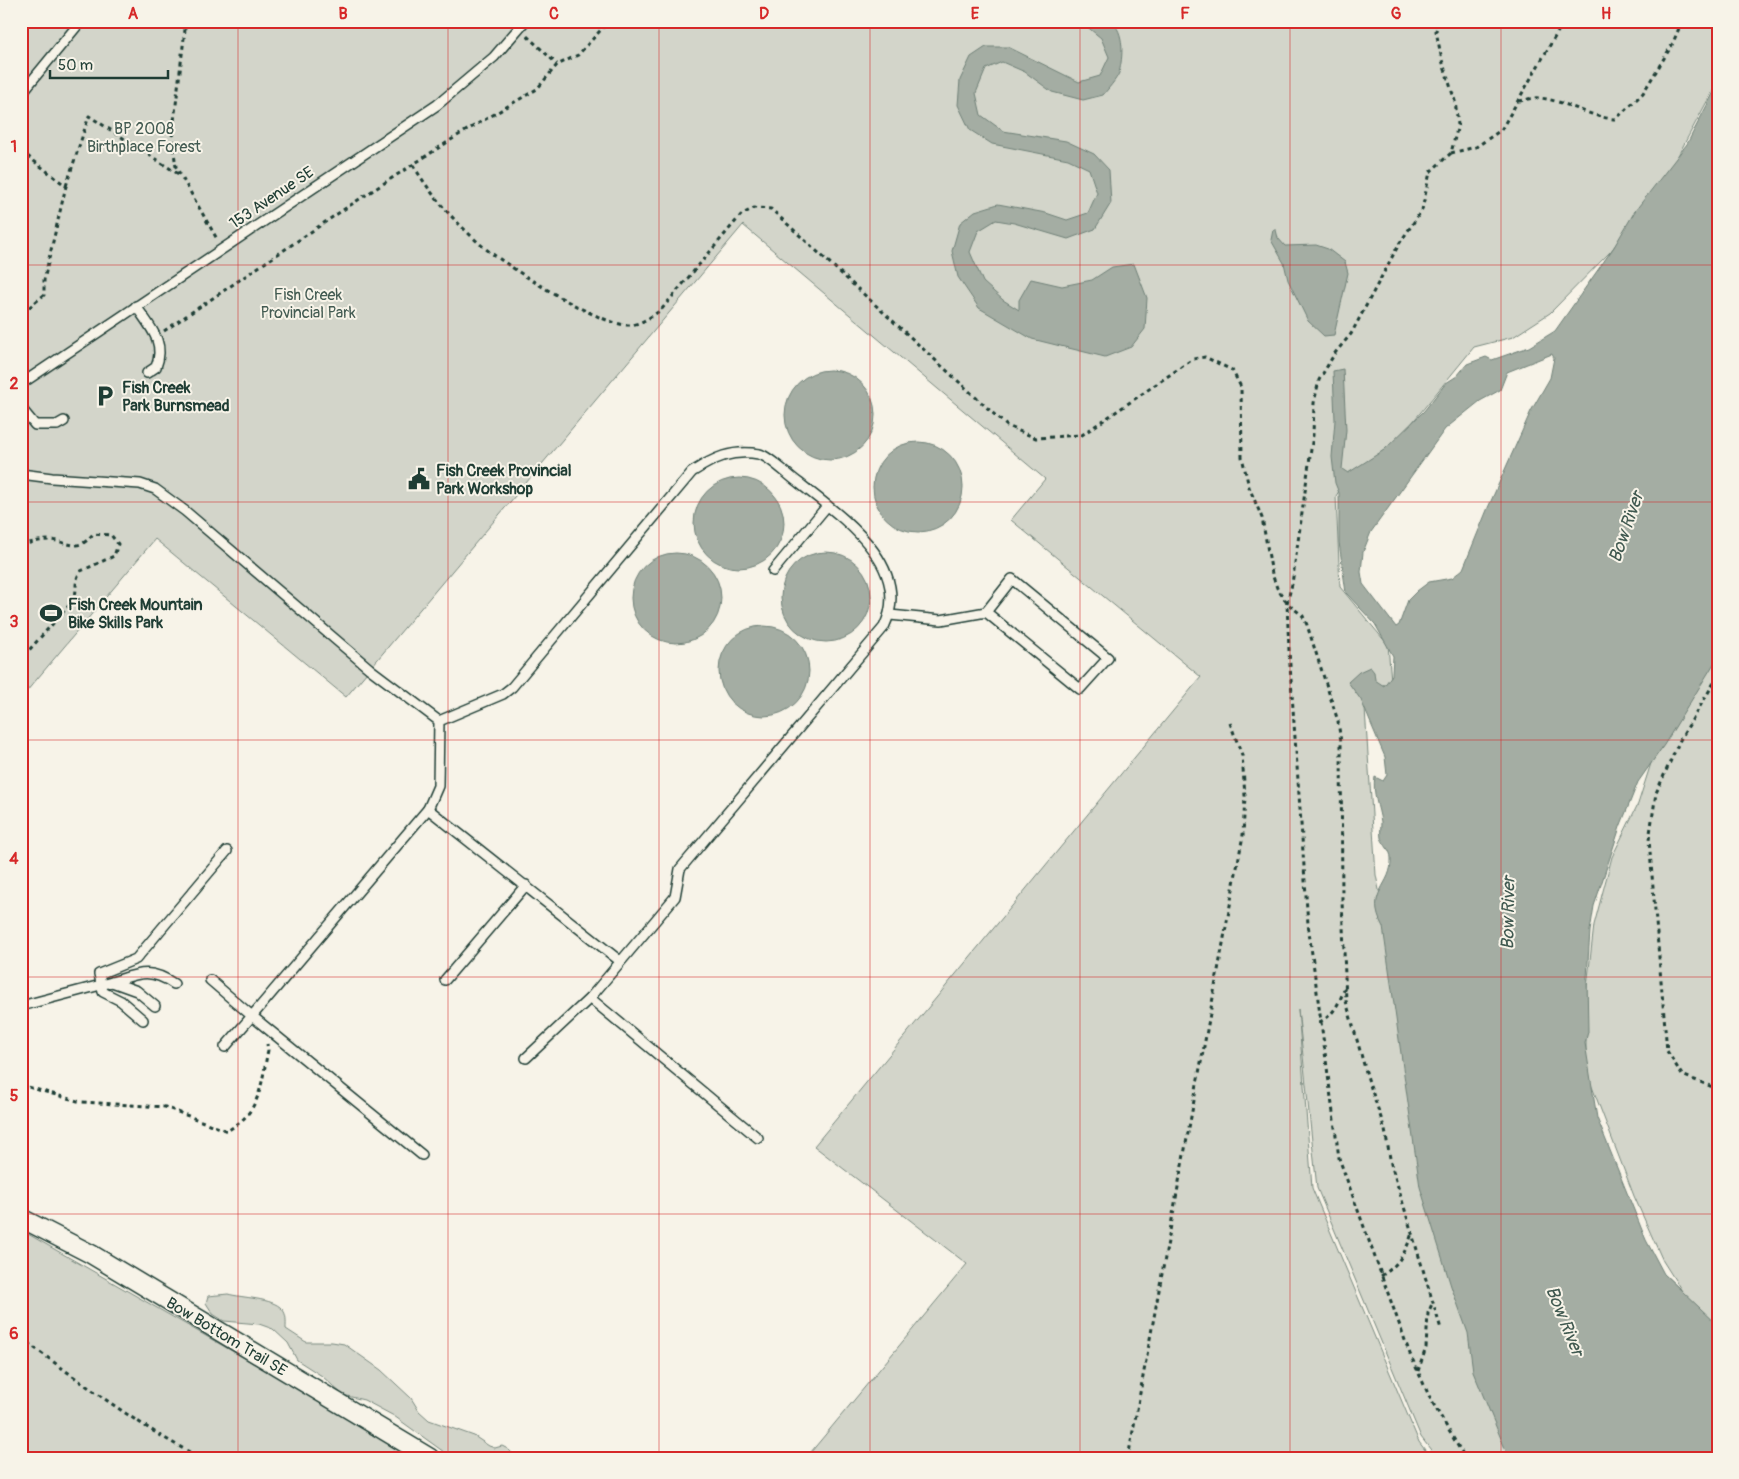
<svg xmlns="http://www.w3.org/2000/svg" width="1739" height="1479" viewBox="0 0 1739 1479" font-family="Pangolin,sans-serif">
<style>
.green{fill:#d3d5ca;stroke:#79897f}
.water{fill:#a4ada3;stroke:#6f8077;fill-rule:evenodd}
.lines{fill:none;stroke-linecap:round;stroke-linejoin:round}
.lane-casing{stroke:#1f3d34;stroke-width:12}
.street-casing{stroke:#1f3d34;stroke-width:21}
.path{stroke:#1f3d34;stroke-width:3;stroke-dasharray:4 4;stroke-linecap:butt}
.lane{stroke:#f7f3e8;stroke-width:9}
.street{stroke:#f7f3e8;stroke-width:18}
.grid{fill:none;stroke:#d62828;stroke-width:1;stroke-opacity:0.55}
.labels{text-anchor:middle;stroke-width:4;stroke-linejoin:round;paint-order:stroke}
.park-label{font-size:16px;fill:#435b52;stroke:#f7f3e8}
.street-label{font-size:16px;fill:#1f3d34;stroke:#f7f3e8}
.poi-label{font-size:16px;font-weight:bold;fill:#1f3d34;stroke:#f7f3e8;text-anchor:start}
.water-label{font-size:18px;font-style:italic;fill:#405950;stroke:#f7f3e8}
.neatline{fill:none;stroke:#d62828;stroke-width:2}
.grid-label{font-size:16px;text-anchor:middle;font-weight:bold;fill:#d62828}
</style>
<rect width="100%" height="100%" fill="#f7f3e8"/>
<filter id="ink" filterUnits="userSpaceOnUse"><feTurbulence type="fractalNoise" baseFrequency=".02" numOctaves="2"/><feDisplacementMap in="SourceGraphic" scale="10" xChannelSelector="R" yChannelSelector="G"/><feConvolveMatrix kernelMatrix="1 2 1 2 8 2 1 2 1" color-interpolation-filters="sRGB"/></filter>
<g filter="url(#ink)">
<g class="green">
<path d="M21,21h1697v60l-43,80 -64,90 -61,62 -37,24 -39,10 -76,93 -50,36 -12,20 4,91 48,58 3,36 -27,13 12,181 27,135 152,448h-118l-16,-21 -104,-249 -19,-179 14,179 107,254 12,16h-625l161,-194 -153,-118 387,-469 -190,-157 34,-41 -302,-254 -397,472 -191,-158 -134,159z"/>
<path d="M1718,619v803l-54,-148 18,17 -19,-30 -29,-65 -48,-125v-75l8,-71 18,-68 26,-53 22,-69z"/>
<path d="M21,1230l321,184 71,44h-392z"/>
<path d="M228,1294c14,4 45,4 54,15 5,5 4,13 4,20l20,13h26l12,2 37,26 30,28 8,13 10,9 45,16 15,10 6,2 7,-2 6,3 9,9h-61l-12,-6 -50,-36 -30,-16 -21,-5 -21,-19 -25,-16 -9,-17 -15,-14 -14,-5 -35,-3 -11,-7 -7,-11 2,-7z"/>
</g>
<g class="water">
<path d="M1080,21h31c14,11 12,36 8,52 -3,7 -11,16 -16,22l-20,5 -31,-8 -27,-20 -23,-10 -16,7 -10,24 5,22 22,16 63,10 28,13 15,16 2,33 -16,26 -27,10 -54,-16 -18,-3 -18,11 -8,21 13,30 20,18 16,10v-10l12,-21 31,7 30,-6 20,-13 22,-3 13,34 -2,31 -14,18 -26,10 -73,-18 -53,-31 -21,-31 -6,-26 8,-28 15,-12 23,-7 48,9 21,7 21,-7 9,-20 -8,-24 -21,-10 -76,-15 -22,-14 -12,-25 2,-25 11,-23 15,-10h22l71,35 21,-6 9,-19 -8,-19z"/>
<path d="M1718,84v573l-54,88 -26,37 -18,45 -26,79 -4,25 -3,46 1,55 -3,11 12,75 49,122 18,34 54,51v133h-209l-36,-87 -5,-38 -17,-47 -31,-99 -37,-260c-19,-35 10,-41 8,-69 0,-7 -7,-13 -10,-20 -1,-5 0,-11 0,-16 -2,-15 -9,-29 -6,-45l8,4 4,-6 -2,-18 -24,-57 -13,-18 11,-10 11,-5 4,5 1,8 9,6 8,-11 1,-19 -18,-32 -29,-31 -7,-51v-49l-4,-10 -3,-26 3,-37 -2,-49 10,-2 3,61 -4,39 6,4 36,-23 40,-39 22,-28 11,-7 10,-12 19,-7 6,3 37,-13 26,-16 59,-84 21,-36 52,-67zM1552,354l2,4 -4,20 -19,33 -44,99 -24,59 -11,9 -23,4 -12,9 -9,9 -9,25 -3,2 -33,-43 -2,-12 2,-20 8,-20 74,-103 35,-28 20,-11 7,-18z"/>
<path d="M1273,230h3l2,8 7,8 31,-1 12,4 17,13 3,11 -14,62 -10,1 -16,-15 -20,-41 -4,-17 -13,-23z"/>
<circle cx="830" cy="415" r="45"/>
<circle cx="918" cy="487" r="45"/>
<circle cx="739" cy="523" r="45"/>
<circle cx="826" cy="597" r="45"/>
<circle cx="676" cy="598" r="45"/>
<circle cx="764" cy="671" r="45"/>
</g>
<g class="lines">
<g class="lane-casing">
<g id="lane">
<path d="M21,94l60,-73"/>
<path d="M136,306c14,21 30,36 20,61l-9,6"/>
<path d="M21,384l416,-279 57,-48 31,-36"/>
<path d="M21,408l14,17h22l7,-4"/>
<path d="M21,474l31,4 88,6 15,5 30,22 185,158 69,52"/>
<path d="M773,571l54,-65"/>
<path d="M890,615l51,5 45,-8 26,-33 96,79 -28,31 -94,-77"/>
<path d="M210,980l42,36 -27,31"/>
<path d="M445,980l81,-95"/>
<path d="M112,982c26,-8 37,-15 62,2"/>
<path d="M590,998l168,140"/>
<path d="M21,1006l91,-24 25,9 18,15"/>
<path d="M143,1020l-22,-19 -18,-9 -4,-18 37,-15 91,-108"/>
<path d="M526,1058l64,-60 85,-101 5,-28 204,-242c30,-62 -44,-111 -85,-144 -9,-6 -30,-27 -40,-29 -27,-5 -45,4 -67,18l-180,215 -9,7 -64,27 -1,65 -10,23 192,152"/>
<path d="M422,1155l-170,-139 176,-207"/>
</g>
</g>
<g class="street-casing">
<path id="street" d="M21,1218l70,36 339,204"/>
</g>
<g class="path">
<path d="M186,21l-14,117 4,29 41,72"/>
<path d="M1438,21l-2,10 6,29 13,41 3,24 -7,28 -21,19 -8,38 -23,34 -48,90 -16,19 -16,27 -5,23 -1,32 -21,149 -5,19 2,48 19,273 31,234 71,196 21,46 34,58"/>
<path d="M527,36l30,28"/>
<path d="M1519,101c7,-1 14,-4 20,-3 26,2 51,20 77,21l27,-26 29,-48 10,-24"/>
<path d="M21,151l45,35 -22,94v15l-23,19"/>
<path d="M1451,153l25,-6 25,-17 63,-109"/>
<path d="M413,165c13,21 27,40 44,57 11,11 24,24 37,33 25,18 109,73 137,70 12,-2 21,-9 30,-15l80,-95 13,-7 17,1 236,217 29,12 46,-3 111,-76 12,-2 27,13 9,17 1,70 7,30 13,31 10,56 5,14 10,15 16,13 4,9 31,96 3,21 1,159 4,100 22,78 17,51 6,34 50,165"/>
<path d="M66,186l23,-70 91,59"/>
<path d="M164,331l191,-129 102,-66 80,-47 20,-24 21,-10 31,-34"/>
<path d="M21,545c9,-2 19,-5 28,-5 20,1 28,14 44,-6l18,1 7,9 -4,12 -33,15c-8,10 -3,19 -7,29l-53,59"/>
<path d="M1718,676l-38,64 -24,53 -7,47 18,211 15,24 36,14"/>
<path d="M1319,1022c15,-6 21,-21 26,-35"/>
<path d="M21,1085l60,17 84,5 62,24c34,-19 34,-46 41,-81l-1,-6"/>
<path d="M1381,1276c17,-10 25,-24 31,-43"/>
<path d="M21,1338c59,43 115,87 180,120"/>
<path d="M1418,1371l8,-23 2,-35 4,-9"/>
<path d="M1128,1458l115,-623 2,-39 -3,-41 -12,-32"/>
</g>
<use href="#lane" class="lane"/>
<use href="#street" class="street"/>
</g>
</g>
<path class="grid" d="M238,21v1437M448,21v1437M659,21v1437M870,21v1437M1080,21v1437M1290,21v1437M1501,21v1437M21,265h1697M21,502h1697M21,740h1697M21,977h1697M21,1214h1697"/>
<defs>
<g id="parking-bare" transform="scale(1.725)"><path d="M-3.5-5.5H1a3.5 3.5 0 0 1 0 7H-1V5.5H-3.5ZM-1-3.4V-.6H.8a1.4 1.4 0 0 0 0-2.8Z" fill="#1f3d34" stroke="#f7f3e8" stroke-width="2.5" paint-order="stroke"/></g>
<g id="civic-bare" transform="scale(1.725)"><path d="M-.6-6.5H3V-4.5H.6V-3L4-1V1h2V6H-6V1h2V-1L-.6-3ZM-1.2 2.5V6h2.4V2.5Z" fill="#1f3d34" stroke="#f7f3e8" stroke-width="2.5" paint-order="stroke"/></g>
<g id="stadium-bare" transform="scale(1.725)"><path d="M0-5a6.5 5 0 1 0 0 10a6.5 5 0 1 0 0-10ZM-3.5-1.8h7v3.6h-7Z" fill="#1f3d34" stroke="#f7f3e8" stroke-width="2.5" paint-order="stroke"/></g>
</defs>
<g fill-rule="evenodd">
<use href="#parking-bare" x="105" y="396"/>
<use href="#civic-bare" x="419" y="479"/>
<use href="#stadium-bare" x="51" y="613"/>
</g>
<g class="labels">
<g class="park-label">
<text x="144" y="134">BP 2008<tspan x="144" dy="18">Birthplace Forest</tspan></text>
<text x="308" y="300">Fish Creek<tspan x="308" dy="18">Provincial Park</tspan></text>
</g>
<g class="street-label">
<text transform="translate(271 197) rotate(-34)" y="6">153 Avenue SE</text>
<text transform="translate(227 1336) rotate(31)" y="6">Bow Bottom Trail SE</text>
</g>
<g class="poi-label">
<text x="122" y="393">Fish Creek<tspan x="122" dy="18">Park Burnsmead</tspan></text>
<text x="436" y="476">Fish Creek Provincial<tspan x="436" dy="18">Park Workshop</tspan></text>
<text x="68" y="610">Fish Creek Mountain<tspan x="68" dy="18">Bike Skills Park</tspan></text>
</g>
<g class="water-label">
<text transform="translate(1626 527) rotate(-71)" y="6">Bow River</text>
<text transform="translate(1508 913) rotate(-89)" y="6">Bow River</text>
<text transform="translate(1565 1321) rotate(68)" y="6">Bow River</text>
</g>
</g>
<rect width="1739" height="1479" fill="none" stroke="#f7f3e8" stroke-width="55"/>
<path d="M50 70v8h118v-8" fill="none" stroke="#1f3d34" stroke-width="2.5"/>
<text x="58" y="70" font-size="15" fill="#1f3d34" stroke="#f7f3e8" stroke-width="4" paint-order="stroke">50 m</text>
<rect x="28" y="28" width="1684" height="1424" class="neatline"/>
<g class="grid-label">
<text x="133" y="19">A</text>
<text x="343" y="19">B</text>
<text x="554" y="19">C</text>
<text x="764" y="19">D</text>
<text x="975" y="19">E</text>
<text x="1185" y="19">F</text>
<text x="1396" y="19">G</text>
<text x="1606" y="19">H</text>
<text x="14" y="152">1</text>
<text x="14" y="389">2</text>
<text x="14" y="627">3</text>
<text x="14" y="864">4</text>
<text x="14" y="1101">5</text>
<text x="14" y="1339">6</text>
</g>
</svg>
